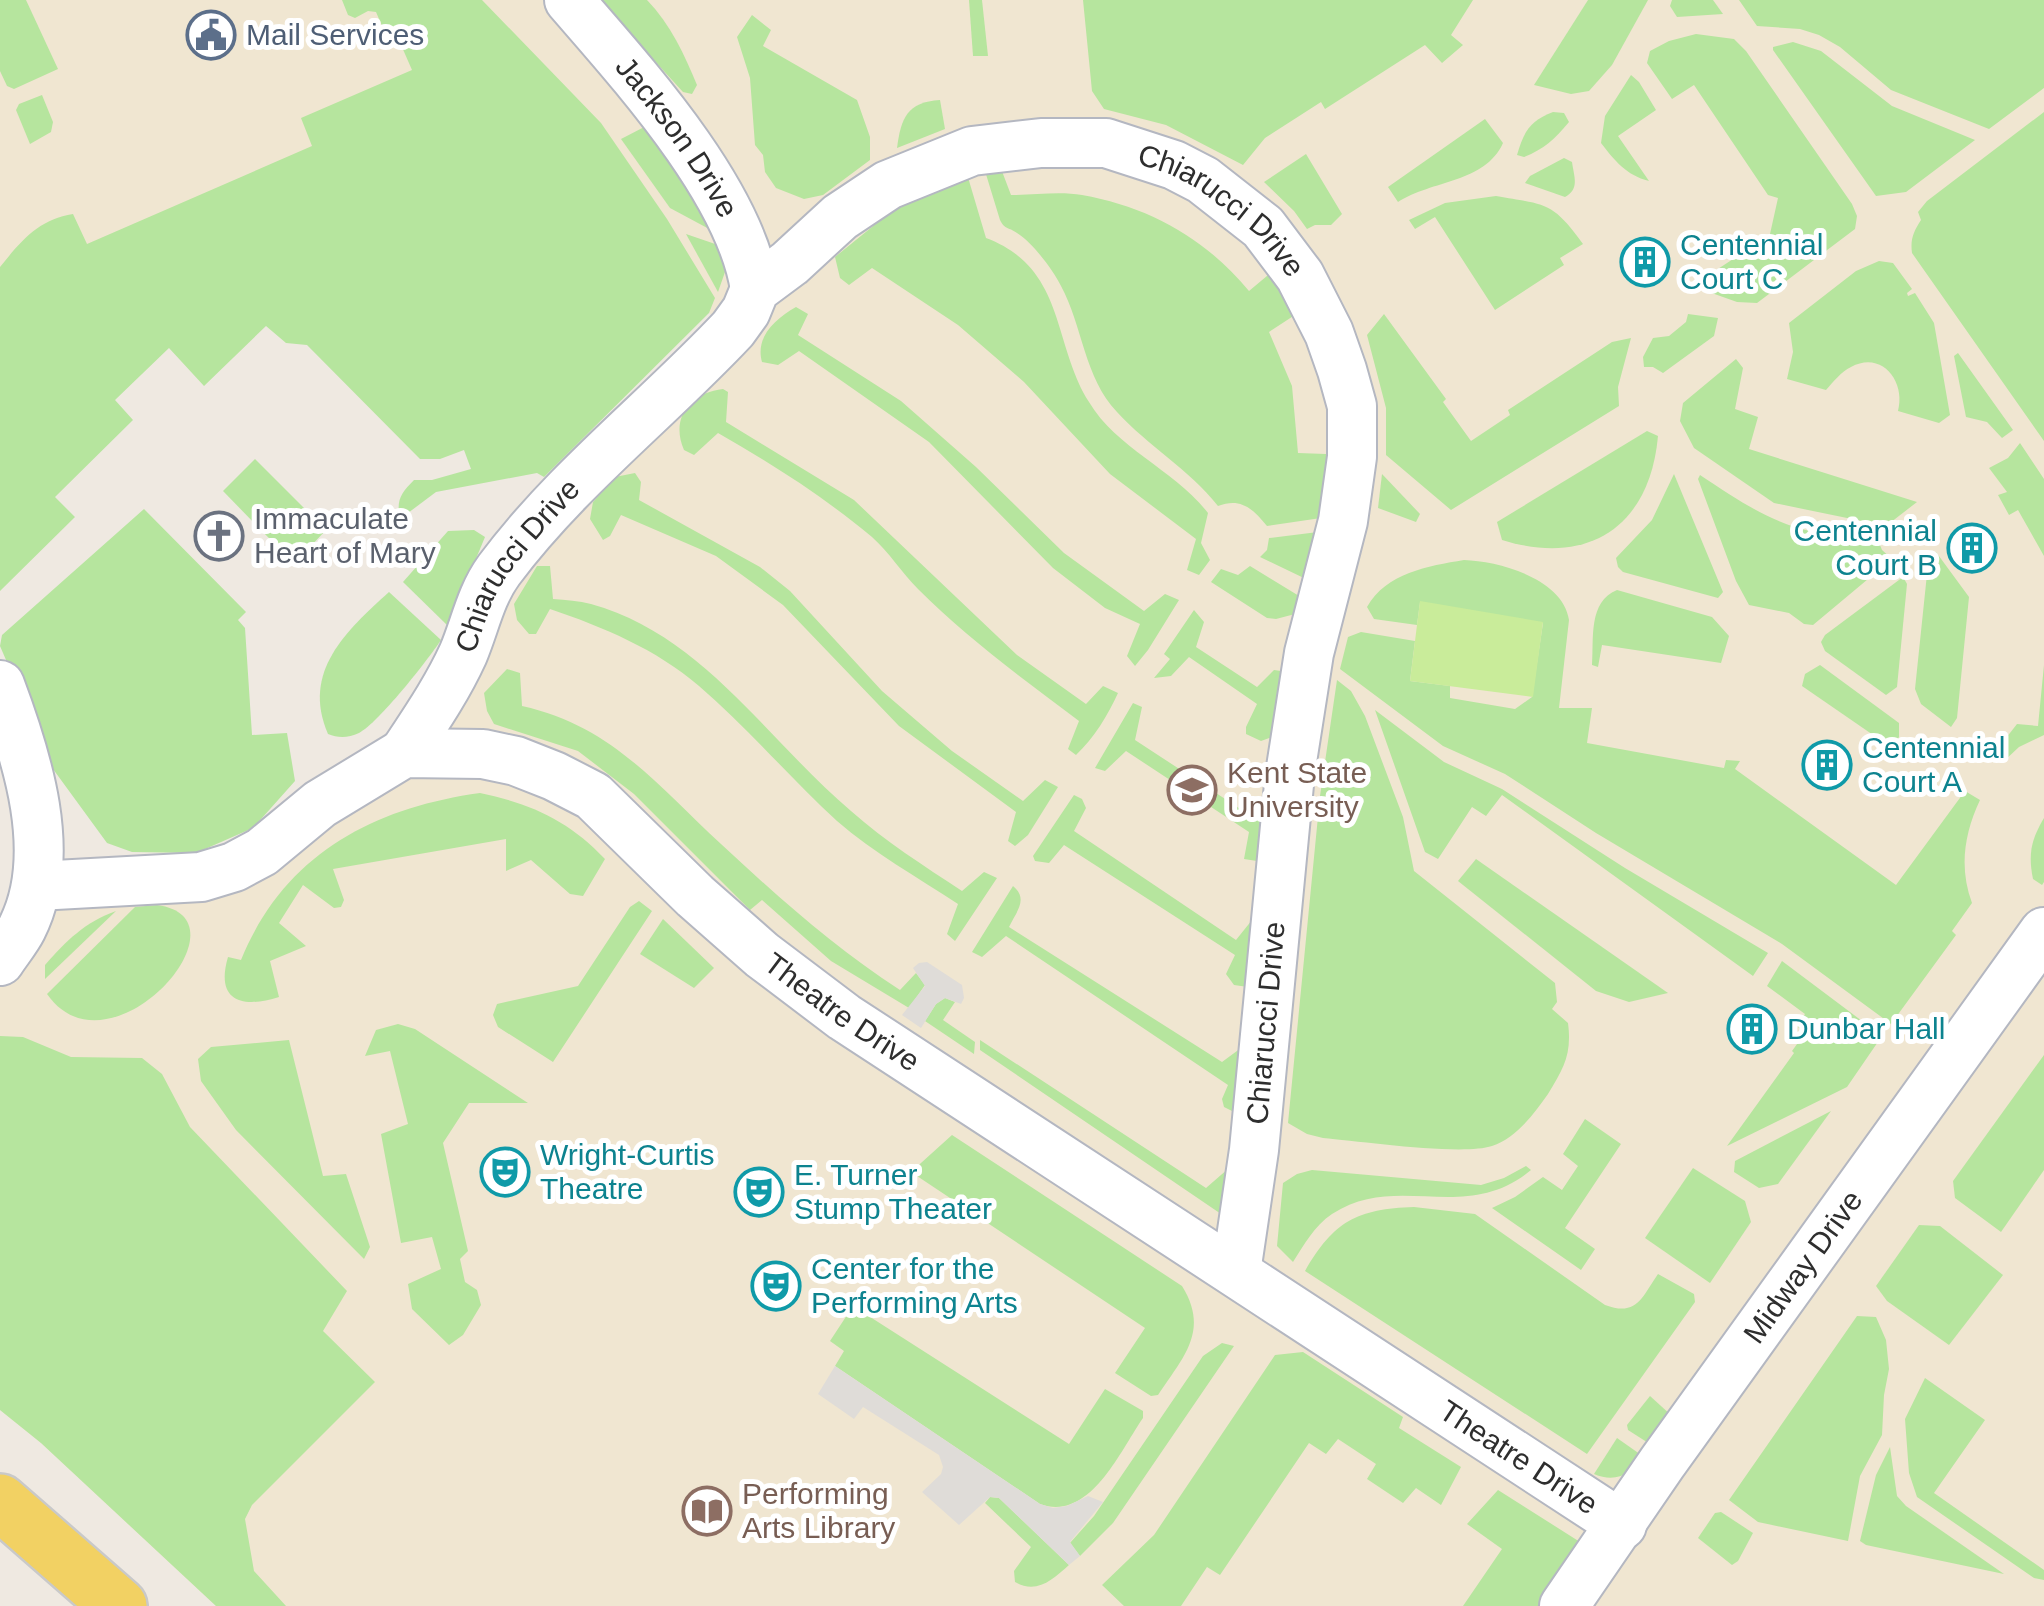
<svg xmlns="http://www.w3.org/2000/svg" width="2044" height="1606" viewBox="0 0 2044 1606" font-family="Helvetica,sans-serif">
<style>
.education{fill:#f0e6d1}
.green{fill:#b6e59e}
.pitch{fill:#c9ec9a}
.plaza{fill:#dfdcd8}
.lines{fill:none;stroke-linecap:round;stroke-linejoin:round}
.minor-casing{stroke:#b4b7c1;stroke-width:52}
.major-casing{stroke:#c9c9c9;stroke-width:60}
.minor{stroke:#fff;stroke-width:48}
.major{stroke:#f2d163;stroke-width:55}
.labels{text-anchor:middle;stroke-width:10;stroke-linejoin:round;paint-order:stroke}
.service-label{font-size:30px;fill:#4e5e75;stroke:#fff;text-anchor:start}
.street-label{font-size:30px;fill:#2e2e2e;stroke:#fff}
.culture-label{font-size:30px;fill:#0d838f;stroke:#fff;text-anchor:start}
.worship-label{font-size:30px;fill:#5b616d;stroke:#fff;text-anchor:start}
.education-label{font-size:30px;fill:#785e54;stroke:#fff;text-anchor:start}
</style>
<rect width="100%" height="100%" fill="#efe9e1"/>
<path class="education" d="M0,0h2044v1606h-1828l-175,-163 -41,-33v-452l37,-72 116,-4 208,-105 117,-169 255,-279 -24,-16 -446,-108 -263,234z"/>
<g class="green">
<path d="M0,0h26l32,69 -44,20 -7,-3 -7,-15z"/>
<path d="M342,0h140l119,123 66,96 48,79 -6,15 -165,164 -7,-4 -101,19 -36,27c-4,-19 1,-26 14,-39h18l39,-11 -7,-19 -24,9h-20l-113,-114 -21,-2 -20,-17 -62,60 -35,-38 -54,52 18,20 -78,77 20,20 -75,74v-324c21,-26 39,-48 73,-53l14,30 225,-98 -11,-28 111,-48 -14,-32 -9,4 -13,-30 -8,-1 -13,7 -7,-3z"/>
<path d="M599,0h48c24,25 37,54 50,85l-5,9 -9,-2z"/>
<path d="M969,0h13l6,56h-15z"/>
<path d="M1083,0h390l-22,35 12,10 -21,18 -17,-18 -100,64 -4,-7 -56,36 -22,27 -77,-40 -62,-16 -12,-18z"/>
<path d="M1588,0h60l-36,65 -23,26 -18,3 -37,-9z"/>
<path d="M1672,0h41l10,14 -46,3 -7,-11z"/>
<path d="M1739,0h305v88l-55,41 -98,-39 -51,-43 -21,-12 -19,-6 -43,-3z"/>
<path d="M752,15l19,15 -8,16 94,54 13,37v23l-47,35 -19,4 -28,-11 -11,-16 -2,-17 -8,-10 -5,-67 -13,-41z"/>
<path d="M1696,34l38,5 12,12 106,153 5,12 -2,13 -98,74 -20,-1 -45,-16 67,-44 9,1 10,-45 -10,-3 -74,-110 -22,14 -25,-36 3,-12 19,-10z"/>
<path d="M1793,42l28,9 71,55 83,34 -69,52 -30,4 -103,-146v-3z"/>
<path d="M1631,75l8,7 17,28 -38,26 31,45c-23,-6 -34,-20 -48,-38l4,-27z"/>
<path d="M42,95l11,27 -2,10 -21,12 -14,-34 3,-6z"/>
<path d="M940,100l5,29 -48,19c4,-30 10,-46 43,-48z"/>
<path d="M1553,112l11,1 5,9c-14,17 -25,27 -45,35l-7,-2c7,-24 13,-34 36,-43z"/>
<path d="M2044,112v329l-132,-188c-2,-14 2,-22 9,-33l-3,-8 9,-11z"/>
<path d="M1485,119l18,24c-18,40 -71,37 -105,59l-10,-15z"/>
<path d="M650,124l44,68 17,38 -41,-22 -49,-69z"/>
<path d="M1306,154l36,60 -11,11h-16l-8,4 -13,-18 -30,-29z"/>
<path d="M1564,158l8,4c2,15 8,27 -7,35l-40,-14 5,-7z"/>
<path d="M1000,166l11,29c23,0 49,-4 71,0 68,12 124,44 167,96l25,-21 27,41 -32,21 23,54 6,67 28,1 5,8 -10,56 -54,8c-14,-17 -26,-29 -49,-20 -29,-37 -70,-60 -101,-94 -33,-35 -34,-85 -56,-126 -8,-16 -28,-43 -44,-53 -8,-6 -12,-3 -17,-13l-15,-49z"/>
<path d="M967,174l19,64c80,30 66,105 103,164 28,47 86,68 119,111l-7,30 9,17 -11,15 -12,-5 9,-31 -86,-65 -86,-92 -66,-57 -86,-57 -23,17 -9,-7 -5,-21 69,-56z"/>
<path d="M1496,196c50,9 56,5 87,48l-23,14 4,7 -69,45 -60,-93 -20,12 -6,-9 36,-17z"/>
<path d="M686,234l35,12 4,26 -7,20z"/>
<path d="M1879,261l14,2 19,26 -5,4 1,3 7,-3 19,30 16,92 -11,8 -41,-12c8,-29 -16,-61 -47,-44 -10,5 -18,15 -25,23l-39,-11 6,-27 -4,-29 67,-52z"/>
<path d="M796,307l12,7 -10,21 103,66 75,66 88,86 80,58 21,-17 14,6 -31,50 -13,16 -8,-10 13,-32 -35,-16 -52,-40 -124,-126 -130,-91 -21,14 -16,-3c-7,-25 13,-43 34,-55z"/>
<path d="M1384,314l62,85 -3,3 28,39 39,-26 -2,-5 104,-68 19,-4 -13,49 1,19 -168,104 -65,-55v-47l-19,-73z"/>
<path d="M1688,314l30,4 -4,18 -51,37 -10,-6h-9l-1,-10 10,-19 16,-2 17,-14z"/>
<path d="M1958,353l55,77 -11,8 -15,-16 -21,-5 -12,-61z"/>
<path d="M1736,359l7,9 -8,41 23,8 -9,32 168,53 -31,24 -112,-23 -80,-55 -14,-27 3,-18z"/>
<path d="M723,389l5,3 -2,30 128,78 163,155 69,49 17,-18 15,7c-10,22 -24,45 -42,62l-8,-6 11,-28c-56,-42 -112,-83 -161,-132 -16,-16 -29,-37 -46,-52 -48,-40 -100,-73 -154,-104l-24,22 -10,-5c-14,-32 6,-57 39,-61z"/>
<path d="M1647,431l11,5c-8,90 -69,131 -156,104l-5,-18z"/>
<path d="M2020,443l24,36v77l-26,-46 -9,5 -11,-20 9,-3 -18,-24 19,-10z"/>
<path d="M255,459l71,71 -32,34 -71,-73z"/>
<path d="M635,473l6,9 -2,18 121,67 30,24 92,100 70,60 71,50 22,-21 13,7 -30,48 -13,11 -7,-5 8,-29 -117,-86 -116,-121 -67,-49 -95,-41 -11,21 -7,4 -13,-21 3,-17 22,-25z"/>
<path d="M1382,474l38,40 -4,8 -38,-14z"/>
<path d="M1674,474l49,118 -5,6 -95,-26 -5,-5 -2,-9 36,-38z"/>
<path d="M1700,475c61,41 101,66 176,60l6,15 10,9 -79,66 -9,-1 -15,-11 -40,-8 -13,-24 -38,-102z"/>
<path d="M144,509l102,103 -8,8 7,8 7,107 35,-2 8,48 -42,47 -57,25 -64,-1 -25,-9 -54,-74 -53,-123 2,-11z"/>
<path d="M474,530l11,7 -37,89 -45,-44 45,-51z"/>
<path d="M1318,532l-10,48 -48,-23 7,-7 2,-12z"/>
<path d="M1936,552l33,45 -12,121 -6,9 -30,-23 -6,-15 12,-115 -10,-8z"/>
<path d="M1464,560c35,1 99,19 105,60l-10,88h33l-5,35 137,25 2,-8 14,1 -5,8 161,116 69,-94 15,9c-16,34 -21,68 -8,103l-20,28 4,4 -65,89 -109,-80 -186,-111 -91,-59 -62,-28 -103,-77 8,-32 13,-5 54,9 -5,40 40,5v12l65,11 17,-12 11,-74 -123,-21 -3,23 -43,-6 -7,-12c19,-34 61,-41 97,-47z"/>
<path d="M537,566h13l3,33c13,1 26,2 38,5 112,31 176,136 260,207 34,30 73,55 111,80l22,-19 13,6 -42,63 -8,-7 11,-30c-41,-27 -84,-51 -121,-83 -47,-43 -89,-93 -138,-135 -43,-37 -96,-59 -149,-77l-14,25h-7l-12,-14 -3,-16z"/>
<path d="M1250,566l54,33 -9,15 -19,5 -9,-1 -56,-36 10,-13 17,6z"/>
<path d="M1903,577l4,7 -10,103 -11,8 -61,-44 -4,-9 4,-7z"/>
<path d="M1617,590l95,27 17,19 -8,27 -119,-18 -4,22 -6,-2c2,-27 -4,-63 25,-75z"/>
<path d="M389,592l52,48c-14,21 -62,82 -82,93 -11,5 -21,5 -31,1 -27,-62 18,-103 61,-142z"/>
<path d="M1194,610l10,12 -8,25 61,40 17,-17 7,1 10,11 -11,52 -19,7 -15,-7v-7l11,-23 -68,-47 -18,19 -17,2 16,-19 -6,-5z"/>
<path d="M1820,665l79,58v14l-7,11 -90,-62 3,-12z"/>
<path d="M2044,665v70l-25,12 -16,15 -11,-6 25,-32 21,2z"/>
<path d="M507,669l13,4 2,33c90,20 135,79 199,138 57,53 114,104 179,146l16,-17 9,12 -16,23 -78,-47 -69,-61 -12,10 -116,-116 -56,-43 -84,-27 -7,-13 -3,-18z"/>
<path d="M1337,680l14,11 14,25 38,101 11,54 141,112 2,19 -5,7 16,14c4,31 -4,45 -20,71 -14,20 -32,44 -56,52 -30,10 -133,-5 -169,-8l-16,-4 -19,-11 32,-327z"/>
<path d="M1133,703l9,4 -7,33 110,72 20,-17 11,53 -19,13 -13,-2 5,-27 -123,-81 -21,20 -10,-3z"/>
<path d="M1375,710l69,52 58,27 123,79 143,85 -15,23 -251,-181 -16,21 -14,-9 -34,52 -13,-7z"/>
<path d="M480,793c52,11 89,28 125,66l-22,37 -13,-2 -39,-34 -25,11v-32l-173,30 11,31 -3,7 -7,1 -31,-23 -24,38 27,23 -36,15 9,36c-37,12 -64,4 -51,-40l13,3c43,-105 131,-152 239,-167z"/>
<path d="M1074,795l8,4 4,9 -12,23 162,109 16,-20 5,2 -9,65 -14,-2 -8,-11 9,-19 -171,-110 -15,18 -14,-2 -2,-5z"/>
<path d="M2044,818v64l-2,3 -9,-6c-5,-25 -2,-39 11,-61z"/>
<path d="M1476,859l192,134 -39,9 -33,-11 -138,-110z"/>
<path d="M1013,886c16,13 3,26 -4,41l213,135 19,-14 9,54 -18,9 -8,-4 -2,-8 6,-14 -222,-149 -24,21 -10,-5z"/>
<path d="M639,901l13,10 -99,151 -55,-35 -5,-12 4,-11 81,-18 52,-79z"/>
<path d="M157,905c99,13 -48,178 -110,89l88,-87z"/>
<path d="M116,911l-71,68v-14c21,-24 40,-43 71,-54z"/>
<path d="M663,919l51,49 -20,20 -54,-34z"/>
<path d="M1782,961l100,75 -35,51 -120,59 67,-93 -2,-2 13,-18 -8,-7 8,-12 -38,-28z"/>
<path d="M945,998l10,4 -12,18 32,22 -1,12 -49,-33 11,-17z"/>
<path d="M398,1024l17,5 113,74h-59l-26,40 25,108 -8,8 5,23 12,8 4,15 -18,30 -14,10 -37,-36 -4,-25 33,-15 -9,-32 -31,6 -20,-109 27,-10 -18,-73 -25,5 11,-26z"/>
<path d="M0,1036l23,1 48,20 71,1 20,16 28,53 157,164 -24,40 52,51 -123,123 -7,14 9,52 32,35h-70l-175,-163 -41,-33z"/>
<path d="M289,1040l34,136 23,-2 24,73 -6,12 -128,-129 -35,-49 -3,-22 13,-12z"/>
<path d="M980,1040l226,148 23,-20 -5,48 -244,-166z"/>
<path d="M2044,1055v115l-43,62 -46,-34 -2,-17z"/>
<path d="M1831,1111l-53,73 -19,4 -25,-16 1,-11z"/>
<path d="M1585,1119l36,25 -56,84 30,21 -14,21 -89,-62 23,-11 28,-20 19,13 16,-24 -15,-12z"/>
<path d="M952,1135l230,151c28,45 1,71 -24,109l-7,1 -36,-23 30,-45 -234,-156z"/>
<path d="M1526,1166l5,4c-66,55 -134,1 -199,44 -18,12 -28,31 -39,48l-16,-16 6,-63 14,-9 15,-4 169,15 23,-7z"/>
<path d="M1693,1168l52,33 6,21 -41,61 -65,-45z"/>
<path d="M1414,1207l61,7 130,91c32,12 37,-8 53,-31l36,20 1,8 -108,152 -282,-183c29,-50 52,-62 109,-64z"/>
<path d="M1919,1225l21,1 63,49 -54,70 -62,-44 -11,-15z"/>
<path d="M853,1306l216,138 36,-55 38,22v7c-23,33 -53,104 -103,86l-205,-138 9,-15 -14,-10z"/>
<path d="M1857,1316l19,1 10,23 3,29 -5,26 -2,40 -22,41 -12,65 -90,-19 -29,-22z"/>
<path d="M1222,1343l12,3 -121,177 -33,33 -10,-13 24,-27 109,-160z"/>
<path d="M1303,1352l100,65 -4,11 62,39 -20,38 -25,-17 -13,15 -36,-24 9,-15 -38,-25 -12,15 -17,-11 -89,132 -13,-8 -26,39h-57l-22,-21 52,-50 121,-180z"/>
<path d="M1925,1378l60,42 -51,73 110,77v10l-10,-2 -117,-81 -8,-24 -4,-54z"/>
<path d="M1650,1396l22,20 -19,30 -25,-16 -1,-5z"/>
<path d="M1617,1438l27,19c-13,18 -29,26 -50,17z"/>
<path d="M1890,1447l7,49 9,10 98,68 -138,-29 -6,-4 16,-66z"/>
<path d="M1498,1490l82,52 -42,64h-75l39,-57 -35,-25z"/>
<path d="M990,1497l9,1 70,67c-16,14 -32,30 -54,17l-1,-11 17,-24 -46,-44z"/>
<path d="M1721,1512l32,21 -15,28 -6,4 -34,-27 17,-25z"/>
</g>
<path class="pitch" d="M1420,601l123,21 -10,75 -123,-16z"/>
<g class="plaza">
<path d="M927,962l35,23 2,13 -3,6 -16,-6 -9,6 -15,24 -19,-13 23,-29 -12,-18 6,-5z"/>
<path d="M835,1366l205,138 13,4 14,-2 21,-10 15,6 -33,40 10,14 -11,9 -70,-67 -9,-1 -31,28 -37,-33 19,-18 2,-7 -4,-12 -76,-48 -9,12 -36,-25z"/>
</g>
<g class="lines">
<g class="minor-casing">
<g id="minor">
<path id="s1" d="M569,0c64,74 171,191 186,289"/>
<path d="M0,685c27,72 59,170 22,243 -6,12 -15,22 -22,33"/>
<path id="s2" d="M404,753c21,-32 43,-64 59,-99 12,-28 17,-58 36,-84 67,-90 158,-160 234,-241l13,-18 9,-22 35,-26 50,-46 48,-32 84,-34 69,-8h65l68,22 29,15 60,47 37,49 29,57 13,37 10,36v51l-9,64 -34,132 -19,121 -36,376 -18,122"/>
<path id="s3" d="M37,886l164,-9 33,-10 28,-15 58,-48 84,-51 79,1 33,7 38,15 39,20 102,100 67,59 82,62 778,508"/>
<path id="s4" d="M1564,1606l98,-143 382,-531"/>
</g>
</g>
<g class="major-casing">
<path id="major" d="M0,1502l119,104"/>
</g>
<use href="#minor" class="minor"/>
<use href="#major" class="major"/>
</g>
<defs>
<g id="civic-ring" transform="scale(2.5)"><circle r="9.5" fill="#fff" stroke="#5c6f8a" stroke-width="1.5"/><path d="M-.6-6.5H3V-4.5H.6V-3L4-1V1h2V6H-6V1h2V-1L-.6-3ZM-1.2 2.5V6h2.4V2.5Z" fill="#5c6f8a"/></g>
<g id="building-ring" transform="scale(2.5)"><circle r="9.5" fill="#fff" stroke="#0f9aa8" stroke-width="1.5"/><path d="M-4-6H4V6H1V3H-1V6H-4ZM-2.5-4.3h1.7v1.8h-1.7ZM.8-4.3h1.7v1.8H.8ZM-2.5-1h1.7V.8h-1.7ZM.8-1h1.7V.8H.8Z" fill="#0f9aa8"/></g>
<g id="church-ring" transform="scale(2.5)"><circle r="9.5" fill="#fff" stroke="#6b7280" stroke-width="1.5"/><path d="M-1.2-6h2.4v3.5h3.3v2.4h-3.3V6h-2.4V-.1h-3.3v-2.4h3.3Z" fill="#6b7280"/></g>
<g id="university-ring" transform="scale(2.5)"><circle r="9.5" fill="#fff" stroke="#8d6e63" stroke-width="1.5"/><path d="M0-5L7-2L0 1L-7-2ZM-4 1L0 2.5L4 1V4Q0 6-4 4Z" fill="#8d6e63"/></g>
<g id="theatre-ring" transform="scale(2.5)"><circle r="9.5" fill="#fff" stroke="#0f9aa8" stroke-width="1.5"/><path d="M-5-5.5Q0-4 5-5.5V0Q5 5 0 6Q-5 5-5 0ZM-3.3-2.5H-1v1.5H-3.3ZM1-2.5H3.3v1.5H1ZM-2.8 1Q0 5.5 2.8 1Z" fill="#0f9aa8"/></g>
<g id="library-ring" transform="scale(2.5)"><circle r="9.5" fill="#fff" stroke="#8d6e63" stroke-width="1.5"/><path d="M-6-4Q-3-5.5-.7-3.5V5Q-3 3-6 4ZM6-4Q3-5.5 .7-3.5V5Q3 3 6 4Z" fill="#8d6e63"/></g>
</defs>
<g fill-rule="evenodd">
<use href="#civic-ring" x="211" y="35"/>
<use href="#building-ring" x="1645" y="262"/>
<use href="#church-ring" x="219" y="536"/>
<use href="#building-ring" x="1972" y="548"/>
<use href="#building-ring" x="1827" y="765"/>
<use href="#university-ring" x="1192" y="790"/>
<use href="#building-ring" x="1752" y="1029"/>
<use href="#theatre-ring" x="505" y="1172"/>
<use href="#theatre-ring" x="759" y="1192"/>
<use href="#theatre-ring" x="776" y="1286"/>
<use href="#library-ring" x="707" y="1511"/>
</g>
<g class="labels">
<g class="service-label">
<text x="246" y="45">Mail Services</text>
</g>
<g class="street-label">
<text dy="10" stroke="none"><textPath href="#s1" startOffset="175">Jackson Drive</textPath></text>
<text dy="10" stroke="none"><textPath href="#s2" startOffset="1120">Chiarucci Drive</textPath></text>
<text dy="10" stroke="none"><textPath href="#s2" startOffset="220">Chiarucci Drive</textPath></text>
<text dy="10" stroke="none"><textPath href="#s3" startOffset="932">Theatre Drive</textPath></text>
<text transform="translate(1266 1023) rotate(-85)" y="10">Chiarucci Drive</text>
<text dy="10" stroke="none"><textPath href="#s4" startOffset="415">Midway Drive</textPath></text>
<text dy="10" stroke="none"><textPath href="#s3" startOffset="1742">Theatre Drive</textPath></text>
</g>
<g class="culture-label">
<text x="1680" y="255">Centennial<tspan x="1680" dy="34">Court C</tspan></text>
<text x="1937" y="541" text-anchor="end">Centennial<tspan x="1937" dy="34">Court B</tspan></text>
<text x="1862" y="758">Centennial<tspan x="1862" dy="34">Court A</tspan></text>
<text x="1787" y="1039">Dunbar Hall</text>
<text x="540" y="1165">Wright-Curtis<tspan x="540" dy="34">Theatre</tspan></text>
<text x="794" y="1185">E. Turner<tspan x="794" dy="34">Stump Theater</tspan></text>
<text x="811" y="1279">Center for the<tspan x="811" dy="34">Performing Arts</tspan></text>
</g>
<g class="worship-label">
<text x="254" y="529">Immaculate<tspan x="254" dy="34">Heart of Mary</tspan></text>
</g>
<g class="education-label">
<text x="1227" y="783">Kent State<tspan x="1227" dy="34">University</tspan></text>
<text x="742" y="1504">Performing<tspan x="742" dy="34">Arts Library</tspan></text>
</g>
</g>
</svg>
